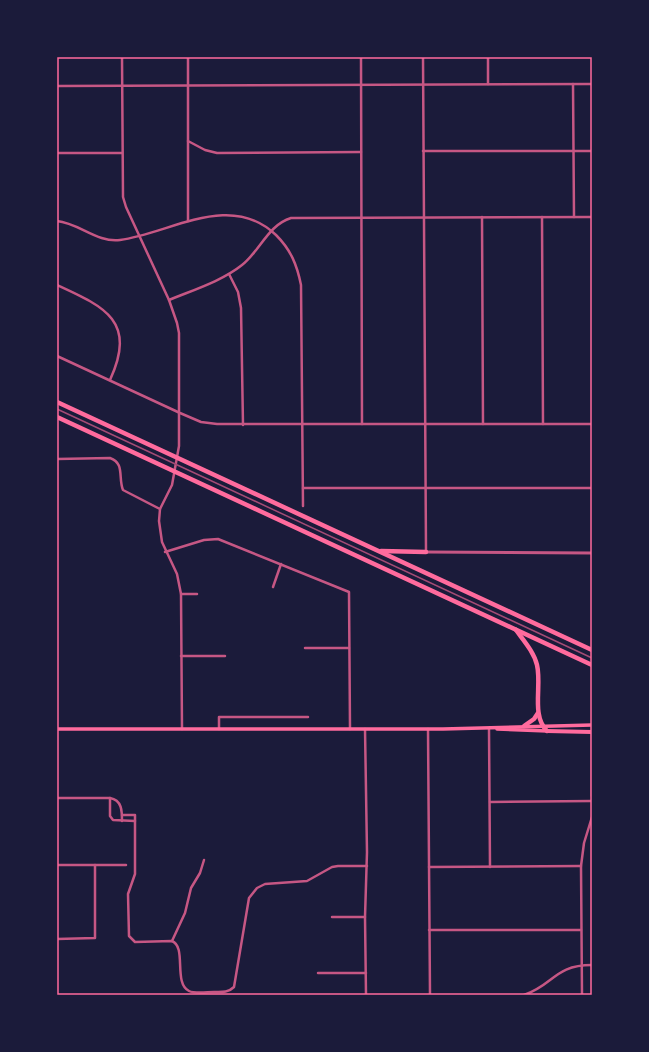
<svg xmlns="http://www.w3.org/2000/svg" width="649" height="1052" viewBox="0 0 649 1052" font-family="'Open Sans',sans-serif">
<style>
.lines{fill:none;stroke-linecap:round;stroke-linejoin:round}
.minor{stroke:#c65784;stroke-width:2.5}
.tertiary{stroke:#c65784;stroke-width:3}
.secondary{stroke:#ff6b9d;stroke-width:3.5}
.primary{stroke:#ff6b9d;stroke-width:4}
.motorway{stroke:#ff6b9d;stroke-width:4.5}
.rail{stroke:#a44b75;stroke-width:1.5}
.neatline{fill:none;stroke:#ff6b9d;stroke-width:1.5}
</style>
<rect width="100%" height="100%" fill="#1b1b3a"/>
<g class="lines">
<g class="minor">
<path d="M122,57l1,140 3,10 43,93 8,23 2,10v113l-7,39 -12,24 -1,12 3,21 15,32 4,20 1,135"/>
<path d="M188,57v164"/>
<path d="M361,57l1,367"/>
<path d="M423,57l3,495"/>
<path d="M488,57v27"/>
<path d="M573,84l1,133"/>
<path d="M57,86l535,-2"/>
<path d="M188,141l17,9 12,3 144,-1"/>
<path d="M423,151h169"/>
<path d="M57,153h65"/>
<path d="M482,217l1,207"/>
<path d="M542,217l1,207"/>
<path d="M57,221c22,2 40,22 63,19 51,-7 110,-49 156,-5 15,15 21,30 25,50l2,221"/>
<path d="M229,274l9,18 3,16 2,117"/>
<path d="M57,285c48,22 80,36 53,95"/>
<path d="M169,300c24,-10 53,-19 73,-35 18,-14 26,-40 49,-47l301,-1"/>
<path d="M57,356l123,57 21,9 16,2h375"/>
<path d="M57,459l53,-1c15,5 8,20 13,32l37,19"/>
<path d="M303,488h289"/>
<path d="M165,552l39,-12 14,-1 131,53 1,137"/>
<path d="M273,587l8,-23"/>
<path d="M181,594h16"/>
<path d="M305,648h44"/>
<path d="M181,656h44"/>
<path d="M219,729v-12h89"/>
<path d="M365,729l2,123 -2,65 1,78"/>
<path d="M428,729l2,266"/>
<path d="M489,729l1,138"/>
<path d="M592,732v64"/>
<path d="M57,798h53c12,2 12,13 12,23"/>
<path d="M110,798v18l3,4 22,1"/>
<path d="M490,802l102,-1"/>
<path d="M122,815h13v59l-7,20 1,42 6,6 37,-1c15,6 1,42 17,50 6,3 18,1 25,1 7,0 14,1 20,-5l15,-89 8,-10 8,-4 42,-3 25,-14 6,-1h29"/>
<path d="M57,865h69"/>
<path d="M429,867l152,-1"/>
<path d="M332,917h33"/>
<path d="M429,930h152"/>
<path d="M57,939l38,-1v-73"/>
<path d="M172,941l13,-28 6,-25 9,-15 4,-13"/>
<path d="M318,973h48"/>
<path d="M524,995c30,-10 30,-30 68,-30"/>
<path d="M582,995l-1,-129 3,-23 8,-26"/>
</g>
<path class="tertiary" d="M426,552l166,1"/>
<g class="secondary">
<path d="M57,729h386l149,-4"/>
<path d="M497,729l50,2"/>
</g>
<path class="primary" d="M547,731l45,1"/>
<g class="motorway">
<path d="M57,402l535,248"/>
<path d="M57,417l535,248"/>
<path d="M381,551l45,1"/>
<path d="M516,630c8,11 18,22 21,35 5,21 -6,50 10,66"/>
<path d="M524,726l10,-7 4,-6"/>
</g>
<path class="rail" d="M57,409l535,249"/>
</g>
<rect width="649" height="1052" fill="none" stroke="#1b1b3a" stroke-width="116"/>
<rect x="58" y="58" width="533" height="936" class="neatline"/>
</svg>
